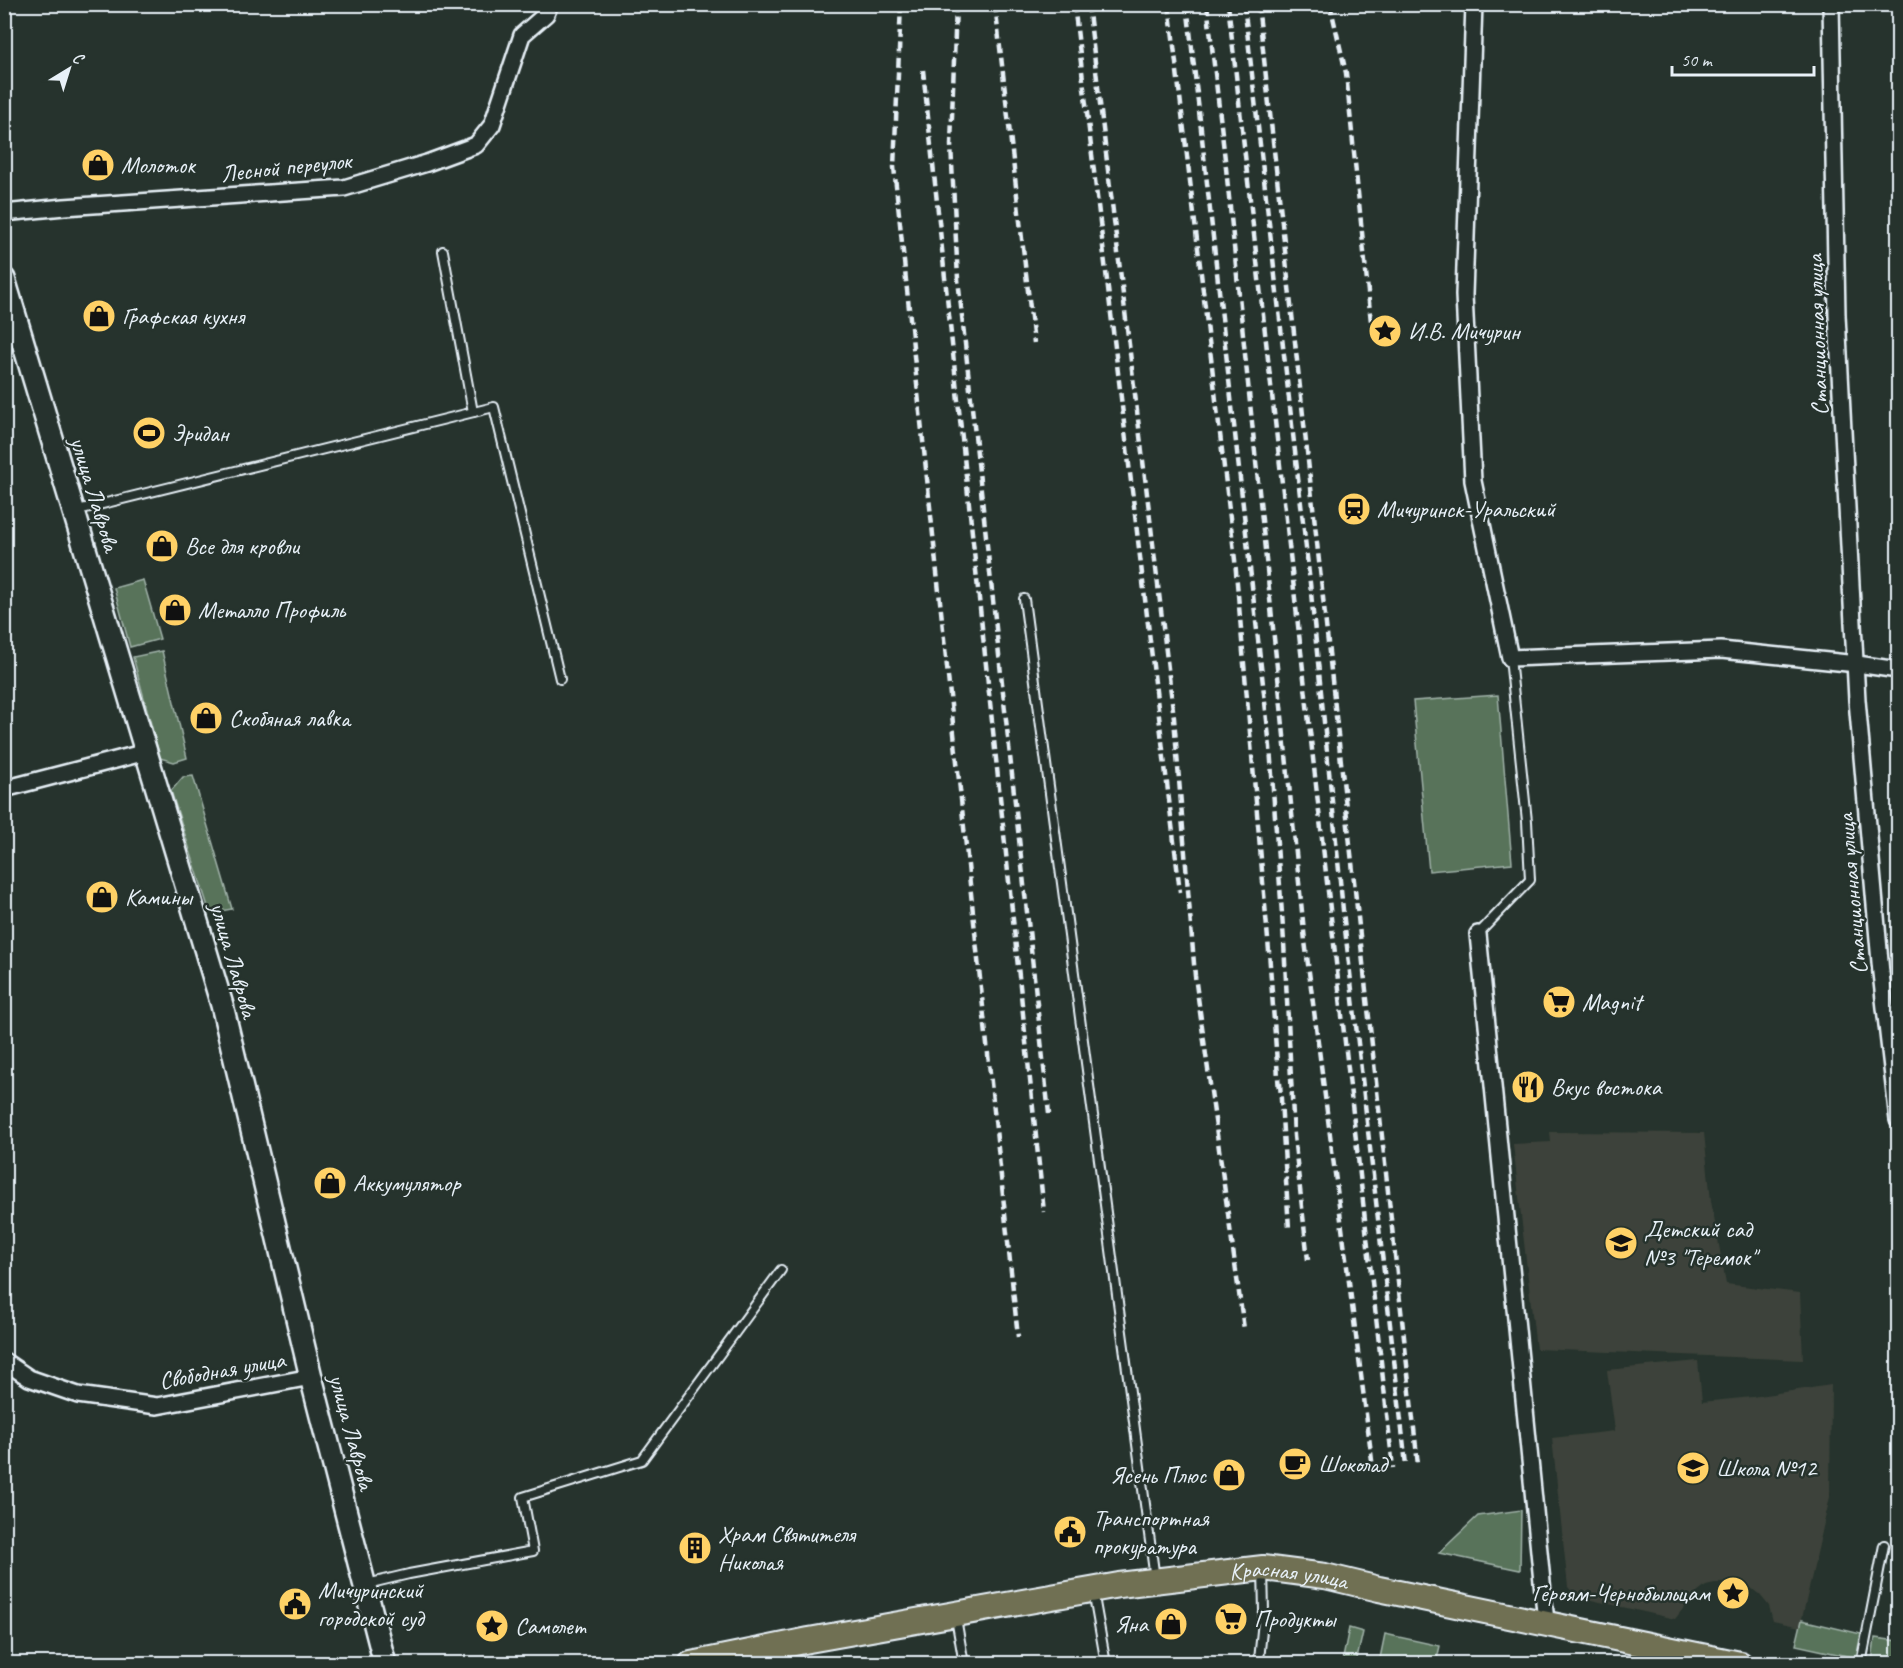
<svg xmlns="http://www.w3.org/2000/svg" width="1903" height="1668" viewBox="0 0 1903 1668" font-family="Caveat,sans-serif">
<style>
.built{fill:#3d433a}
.green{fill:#58735a;stroke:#a0b2a9;stroke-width:1.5}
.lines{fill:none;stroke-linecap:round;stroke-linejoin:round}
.lane-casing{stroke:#e8f1f8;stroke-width:12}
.street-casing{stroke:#e8f1f8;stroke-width:20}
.secondary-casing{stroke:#e8f1f8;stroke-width:26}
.primary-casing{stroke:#e8f1f8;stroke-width:28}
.lane{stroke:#26332d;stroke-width:8}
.street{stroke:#26332d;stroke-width:15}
.secondary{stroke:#26332d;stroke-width:21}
.primary{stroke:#706f52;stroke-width:24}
.rail{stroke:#e8f1f8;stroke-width:4.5;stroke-dasharray:9 4.5;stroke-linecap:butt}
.labels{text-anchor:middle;stroke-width:5;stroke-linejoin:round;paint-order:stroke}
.poi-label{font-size:24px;fill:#e8f1f8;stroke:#26332d;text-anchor:start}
.street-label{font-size:24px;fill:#e8f1f8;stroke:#26332d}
</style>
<rect width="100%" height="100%" fill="#26332d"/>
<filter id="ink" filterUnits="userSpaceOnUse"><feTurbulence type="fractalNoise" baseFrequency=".0167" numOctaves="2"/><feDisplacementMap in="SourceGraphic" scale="12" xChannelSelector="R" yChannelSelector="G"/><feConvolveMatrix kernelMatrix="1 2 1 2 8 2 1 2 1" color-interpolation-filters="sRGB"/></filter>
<g filter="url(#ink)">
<g class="built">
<path d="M1550,1132l154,1 7,68 15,83 74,9 3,67 -267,-11 -23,-205 38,-2z"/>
<path d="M1698,1361l4,41 50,-5 79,-12 -1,112 -30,130 -27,-6 -4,-15 -9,-11 -14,-11 -11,-2 -16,1 -13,3 -13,10 -18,23 -88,-20 -13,-5 -6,-7 -16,-149 63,-7 -8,-61z"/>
</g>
<g class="green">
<path d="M143,580l17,59 -30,8 -16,-59z"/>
<path d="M162,651l25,107 -13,4 -14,-4 -27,-101z"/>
<path d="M1498,695l14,168 -83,8 -16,-170z"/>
<path d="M193,776l39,133 -22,4 -39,-122 12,-14z"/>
<path d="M1521,1510l-1,60 -81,-17 39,-37z"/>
<path d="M1802,1620l59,14 -5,24 -60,-13z"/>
<path d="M1349,1628l14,4 -7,31h-14z"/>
<path d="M1385,1634l55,12 -4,17h-57z"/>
<path d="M1875,1638l23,3v22l-26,-1z"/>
</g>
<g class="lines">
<g class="lane-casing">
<g id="lane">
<path d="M443,251l30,161"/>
<path d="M74,511l420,-104 66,272"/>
<path d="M1024,599l131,980"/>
<path d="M1478,934l52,-54 -3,-59 -17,-163"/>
<path d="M367,1584l42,-10 124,-23 -10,-54 119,-37 139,-190"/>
<path d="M1093,1591l13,73"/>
<path d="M956,1618l8,46"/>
<path d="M1262,1664l-3,-4 5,-49 -1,-41"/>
<path d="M1861,1664l23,-119"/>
</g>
</g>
<g class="street-casing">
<g id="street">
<path d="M1474,4l-10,291 9,186 37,177 211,-8 136,14 41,6"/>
<path d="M1831,4l6,311 20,385 24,273 17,147"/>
<path d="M4,213l60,-6 280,-19 83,-25 49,-18 16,-20 30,-90 24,-21 4,-10"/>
<path d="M4,789l142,-37"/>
<path d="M1478,934l68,688"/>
<path d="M4,1361l25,17 49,17 79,11 154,-29"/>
</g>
</g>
<g class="secondary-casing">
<path id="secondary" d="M4,279l218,726 89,372 74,287"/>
</g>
<g class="primary-casing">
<g id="primary">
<path id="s1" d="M691,1664l118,-24 310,-55 144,-17 62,8 54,13 361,75"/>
</g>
</g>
<use href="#lane" class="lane"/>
<use href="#street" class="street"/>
<use href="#secondary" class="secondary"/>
<use href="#primary" class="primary"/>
<g class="rail">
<path d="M901,4l-7,163 124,1170"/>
<path d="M956,4l-5,141 7,134 91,835"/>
<path d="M995,4l39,339"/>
<path d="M1074,4l106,888"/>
<path d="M1088,4l86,714 21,258 49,353"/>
<path d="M1169,4l66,556 34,391 10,140"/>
<path d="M1187,4l83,743 14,195 10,194 14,124"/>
<path d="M1207,4l19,164 79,773 68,527"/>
<path d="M1228,4l165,1464"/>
<path d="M1244,4l66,579 34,337 62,545"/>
<path d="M1258,4l160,1461"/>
<path d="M1330,4l16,69 25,249"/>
<path d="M923,70l121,1142"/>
<path d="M1280,1083l9,146"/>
</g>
</g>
</g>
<defs>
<g id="shop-disc" transform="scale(1.725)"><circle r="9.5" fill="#ffd166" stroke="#26332d"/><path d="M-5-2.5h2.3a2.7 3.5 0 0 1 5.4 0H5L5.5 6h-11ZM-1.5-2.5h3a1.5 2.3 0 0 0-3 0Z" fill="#111"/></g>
<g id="sight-disc" transform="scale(1.725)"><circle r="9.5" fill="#ffd166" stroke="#26332d"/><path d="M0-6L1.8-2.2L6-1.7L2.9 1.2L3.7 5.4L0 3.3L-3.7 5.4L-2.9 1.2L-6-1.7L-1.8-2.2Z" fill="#111"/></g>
<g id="stadium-disc" transform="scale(1.725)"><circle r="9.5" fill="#ffd166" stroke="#26332d"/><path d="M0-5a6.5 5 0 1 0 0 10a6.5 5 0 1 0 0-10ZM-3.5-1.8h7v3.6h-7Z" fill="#111"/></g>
<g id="station-disc" transform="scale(1.725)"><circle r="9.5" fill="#ffd166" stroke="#26332d"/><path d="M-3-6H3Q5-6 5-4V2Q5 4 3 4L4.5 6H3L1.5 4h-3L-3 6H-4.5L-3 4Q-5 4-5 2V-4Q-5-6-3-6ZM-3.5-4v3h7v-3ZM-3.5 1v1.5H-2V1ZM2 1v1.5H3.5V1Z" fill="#111"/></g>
<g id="supermarket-disc" transform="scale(1.725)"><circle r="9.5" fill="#ffd166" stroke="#26332d"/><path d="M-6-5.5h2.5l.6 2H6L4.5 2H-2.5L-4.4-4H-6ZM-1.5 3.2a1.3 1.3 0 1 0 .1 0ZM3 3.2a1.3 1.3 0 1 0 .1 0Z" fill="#111"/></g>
<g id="restaurant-disc" transform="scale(1.725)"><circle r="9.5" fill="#ffd166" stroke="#26332d"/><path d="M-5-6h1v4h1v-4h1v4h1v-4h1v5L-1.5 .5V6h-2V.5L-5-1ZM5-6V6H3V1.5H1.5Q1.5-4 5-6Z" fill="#111"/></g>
<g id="school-disc" transform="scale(1.725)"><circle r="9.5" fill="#ffd166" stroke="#26332d"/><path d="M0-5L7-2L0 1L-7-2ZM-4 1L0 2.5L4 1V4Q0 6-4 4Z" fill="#111"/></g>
<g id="cafe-disc" transform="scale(1.725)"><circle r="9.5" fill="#ffd166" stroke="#26332d"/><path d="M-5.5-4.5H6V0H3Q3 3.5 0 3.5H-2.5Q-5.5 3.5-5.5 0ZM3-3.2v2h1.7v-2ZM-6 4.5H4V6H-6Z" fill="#111"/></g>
<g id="civic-disc" transform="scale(1.725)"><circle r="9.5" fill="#ffd166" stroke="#26332d"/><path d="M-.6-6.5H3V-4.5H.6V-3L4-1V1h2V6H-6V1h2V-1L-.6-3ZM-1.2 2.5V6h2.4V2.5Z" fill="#111"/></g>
<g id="building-disc" transform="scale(1.725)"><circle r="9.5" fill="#ffd166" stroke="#26332d"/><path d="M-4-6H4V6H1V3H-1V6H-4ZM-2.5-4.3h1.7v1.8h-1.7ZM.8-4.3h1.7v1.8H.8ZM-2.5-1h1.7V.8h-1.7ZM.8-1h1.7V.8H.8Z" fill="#111"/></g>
</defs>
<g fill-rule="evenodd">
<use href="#shop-disc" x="98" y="165"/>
<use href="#shop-disc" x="99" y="316"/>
<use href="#sight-disc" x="1385" y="331"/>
<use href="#stadium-disc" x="149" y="433"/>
<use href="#station-disc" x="1354" y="509"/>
<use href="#shop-disc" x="162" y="546"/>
<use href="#shop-disc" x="175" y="610"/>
<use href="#shop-disc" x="206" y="718"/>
<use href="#shop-disc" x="102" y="897"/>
<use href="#supermarket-disc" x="1559" y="1002"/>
<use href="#restaurant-disc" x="1528" y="1087"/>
<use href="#shop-disc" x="330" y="1183"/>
<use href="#school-disc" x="1621" y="1243"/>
<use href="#cafe-disc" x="1295" y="1464"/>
<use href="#school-disc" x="1693" y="1468"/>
<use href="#shop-disc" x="1229" y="1475"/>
<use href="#civic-disc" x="1070" y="1532"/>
<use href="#building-disc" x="695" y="1548"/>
<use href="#sight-disc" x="1733" y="1593"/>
<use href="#civic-disc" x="295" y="1604"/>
<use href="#supermarket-disc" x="1231" y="1619"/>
<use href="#shop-disc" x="1171" y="1624"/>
<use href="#sight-disc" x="492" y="1626"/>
</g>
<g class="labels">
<g class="poi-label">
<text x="121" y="173">Молоток</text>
<text x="122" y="324">Графская кухня</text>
<text x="1408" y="339">И.В. Мичурин</text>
<text x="172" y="441">Эридан</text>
<text x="1377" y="517">Мичуринск-Уральский</text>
<text x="185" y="554">Все для кровли</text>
<text x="198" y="618">Металло Профиль</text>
<text x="229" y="726">Скобяная лавка</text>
<text x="125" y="905">Камины</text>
<text x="1582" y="1010">Magnit</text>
<text x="1551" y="1095">Вкус востока</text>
<text x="353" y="1191">Аккумулятор</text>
<text x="1644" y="1237">Детский сад<tspan x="1644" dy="28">№3 "Теремок"</tspan></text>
<text x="1318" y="1472">Шоколад</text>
<text x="1716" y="1476">Школа №12</text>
<text x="1206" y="1483" text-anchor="end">Ясень Плюс</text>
<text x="1093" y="1526">Транспортная<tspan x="1093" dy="28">прокуратура</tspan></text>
<text x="718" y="1542">Храм Святителя<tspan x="718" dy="28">Николая</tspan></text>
<text x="318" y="1598">Мичуринский<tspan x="318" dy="28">городской суд</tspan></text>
<text x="1710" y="1601" text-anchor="end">Героям-Чернобыльцам</text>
<text x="1254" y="1627">Продукты</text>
<text x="1148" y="1632" text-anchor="end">Яна</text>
<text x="515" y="1634">Самолет</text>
</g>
<g class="street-label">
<text transform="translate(286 167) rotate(-6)" y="8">Лесной переулок</text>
<text transform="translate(1817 335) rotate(-92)" y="8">Станционная улица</text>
<text transform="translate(95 494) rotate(73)" y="8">улица Лаврова</text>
<text transform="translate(1852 894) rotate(-95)" y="8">Станционная улица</text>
<text transform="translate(234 960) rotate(74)" y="8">улица Лаврова</text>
<text transform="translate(222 1370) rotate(-10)" y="8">Свободная улица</text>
<text transform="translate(352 1432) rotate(75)" y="8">улица Лаврова</text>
<text dy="8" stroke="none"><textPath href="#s1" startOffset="606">Красная улица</textPath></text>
</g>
</g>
<rect width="1903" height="1668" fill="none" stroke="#26332d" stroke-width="24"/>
<rect x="12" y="12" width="1879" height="1644" fill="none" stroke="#e8f1f8" stroke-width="2" filter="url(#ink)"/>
<g transform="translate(69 69) rotate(38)" stroke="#26332d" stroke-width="4.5" paint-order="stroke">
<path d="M0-4.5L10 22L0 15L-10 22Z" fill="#e8f1f8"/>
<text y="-9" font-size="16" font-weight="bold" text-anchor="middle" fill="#e8f1f8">С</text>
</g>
<path d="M1672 66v9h142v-9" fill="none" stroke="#e8f1f8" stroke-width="3"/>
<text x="1681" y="66" font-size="18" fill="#e8f1f8" stroke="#26332d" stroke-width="4.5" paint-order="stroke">50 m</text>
</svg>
